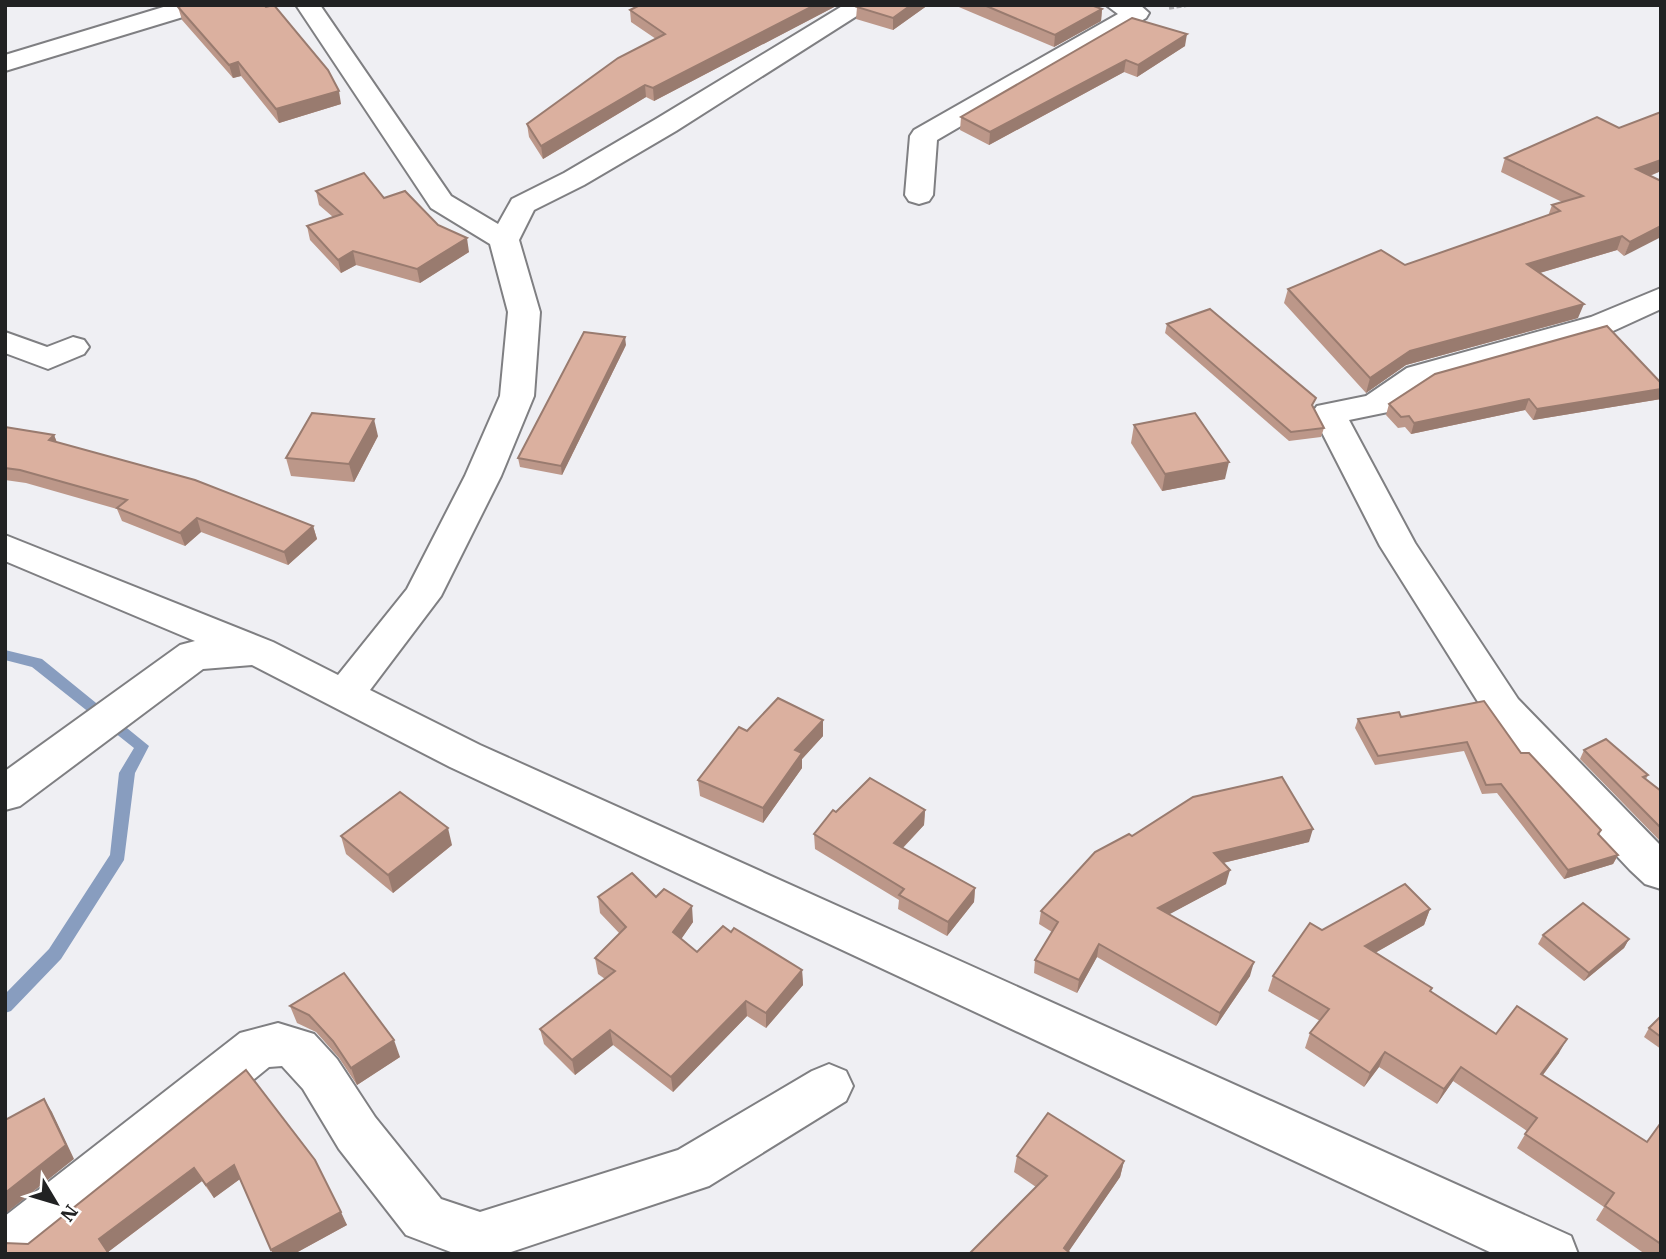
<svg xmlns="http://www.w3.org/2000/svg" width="1666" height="1259" viewBox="0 0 1666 1259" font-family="'IBM Plex Serif',serif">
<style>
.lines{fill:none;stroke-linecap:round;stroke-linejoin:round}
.stream{fill:#889dbf;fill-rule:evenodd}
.minor-casing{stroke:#7f7f82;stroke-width:4}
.path{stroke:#adadb0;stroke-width:3.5;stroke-dasharray:5 2.5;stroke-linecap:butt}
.minor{fill:#fff;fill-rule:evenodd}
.wall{fill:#bc9789}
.shaded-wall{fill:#997b6f}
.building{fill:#dbb09f;stroke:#997b6f;stroke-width:2}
</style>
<rect width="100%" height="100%" fill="#efeff3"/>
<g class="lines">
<path class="stream" d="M5,650l37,9 107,87 -14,27 -11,87 -63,99 -50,52 -6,2v-19l44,-45 61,-94 9,-82 15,-25 -102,-81 -27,-7z"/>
<g class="minor-casing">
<g id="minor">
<path d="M170,5h39l-3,5 -201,61v-16z"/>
<path d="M296,5h24l131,191 47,28 14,-25 52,-26 92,-54 188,-114h30l-198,126 -92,54 -50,25 -15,30 21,72 -6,84 -33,80 -60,120 -71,94 110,55 1091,491 7,18h-84l-1044,-487 -198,-102 -49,4 -183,137 -15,4v-39l175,-126 15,-4 -190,-80v-26l268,107 65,33 69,-86 58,-113 35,-80 8,-84 -18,-68 -59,-36z"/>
<path d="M1106,5h34l9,8 -3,5 -209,122 -4,55 -4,6 -10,3 -10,-3 -4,-6 5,-59 4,-6 204,-116z"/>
<path d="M1661,288v21l-48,22 -182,51 -43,30 -39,8 66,123 103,156 143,147v43l-16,-5 -15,-14 -140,-149 -110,-175 -68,-133 5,-7 49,-10 41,-28 184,-51z"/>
<path d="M5,332l42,15 26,-10 11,3 5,7 -5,7 -36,15 -43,-16z"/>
<path d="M278,1023l36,11 23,25 38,58 66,82 39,13 198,-62 134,-79 17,-7 17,7 7,15 -7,15 -137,85 -204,68h-49l-50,-19 -67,-86 -36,-60 -21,-23 -13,1 -231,187h-33v-38l235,-183z"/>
</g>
</g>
<path class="path" d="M1169,8l19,-3"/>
<use href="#minor" class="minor"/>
</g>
<g class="wall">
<path d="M838,5l-184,96 -8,-4 -103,62 -14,-22 -2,-13 129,-85 -25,-17 -1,-12z"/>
<path d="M860,5h68l-35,25 -37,-11 1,-12z"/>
<path d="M954,5h137l11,4 -1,12 -47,26z"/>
<path d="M178,7l163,97 -62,19 -38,-47 -8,2 -51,-58z"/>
<path d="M1132,18l53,28 -48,31 -13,-5 -135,73 -29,-15 1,-13z"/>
<path d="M1661,112v59l-11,5 11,5 -37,75 -7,-6 -77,23 38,45 -172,47 -40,28 -82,-90 4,-14 117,-24 143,-49 4,-11 10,-3 -61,-30 4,-14 114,-30z"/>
<path d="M316,191l68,7 54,27 31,27 -49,31 -64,-18 -15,8 -31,-33 -3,-14 26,-9 -14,-12z"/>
<path d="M1167,324l146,83 11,21 -3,9 -32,4 -124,-108z"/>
<path d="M626,345l-64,130 -42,-8 -2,-9z"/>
<path d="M1661,383v16l-128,21 -8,-10 -114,24 -6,-7 -7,1 -12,-13 3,-11z"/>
<path d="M1134,425l91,54 -63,12 -31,-48z"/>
<path d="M5,427l49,8 3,8 256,83 4,13 -29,26 -87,-33 -16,14 -63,-25 -5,-12 -91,-26 -21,-3z"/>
<path d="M378,436l-24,46 -63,-6 -5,-18z"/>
<path d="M1401,717l120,36 80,77 -2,5 19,20 -5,9 -49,15 -67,-86 -15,1 -18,-43 -89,14 -20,-37 3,-9z"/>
<path d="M747,731l76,5 -21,23v9l-39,55 -63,-27 -2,-16z"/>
<path d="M1584,750l64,25 -2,4 15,12v51l-81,-83z"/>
<path d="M925,810l-1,15 -21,23 72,40 -1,14 -27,34 -49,-27 1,-9 -84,-51 -1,-15 22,-22z"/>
<path d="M341,836l111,9 -59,48 -47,-39z"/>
<path d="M1132,836l177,6 -86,21 3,21 -57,30 81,62 -34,50 -119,-69 -20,36 -43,-20 1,-13 17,-28 -13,-8 2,-13z"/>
<path d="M598,897h58l37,25 -12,17 16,13 34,-20 71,38 1,15 -37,43 -19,-12 -74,76 -60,-47 -38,30 -31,-31 -4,-15 65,-50 -7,-5 -3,-16 25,-24 -20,-21z"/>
<path d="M1430,909l-6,16 -49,28 56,39 65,42 63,19 -16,22 104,67 14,-18v130h-16l-49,-34 8,-13 -87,-59 10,-17 -74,-50 -16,23 -58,-37 -15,20 -59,-39 5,-15 10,-12 -52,-30 5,-15z"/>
<path d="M1543,935l86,4 -5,9 -40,33 -46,-37z"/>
<path d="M290,1006l110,51 -43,28 -18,-27 -23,-26 -19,-9z"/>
<path d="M1661,1016v33l-17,-12 5,-9z"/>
<path d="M246,1070l101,155 -53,29h-21l-33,-75 -26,19 -12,-17 -94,71 -80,-8z"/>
<path d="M1017,1156l107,5 -4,16 -52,75 -99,2 67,-67 -22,-15z"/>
</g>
<g class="shaded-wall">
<path d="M815,5h23l-184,96 -1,-13z"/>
<path d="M911,5h17l-35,25v-12z"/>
<path d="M1102,9l-1,12 -47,26 1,-12z"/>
<path d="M1187,34l-2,12 -48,31 1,-12z"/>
<path d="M1126,60l-2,12 -135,73 1,-13z"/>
<path d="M238,62l3,14 -8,2 -4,-13z"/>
<path d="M645,85l1,12 -103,62 -2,-13z"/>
<path d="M339,91l2,13 -62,19 -3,-14z"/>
<path d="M1661,160v11l-30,12 5,-14z"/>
<path d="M1661,226v11l-37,19 6,-14z"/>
<path d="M1622,236l-5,14 -95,28 5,-14z"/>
<path d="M467,238l2,14 -49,31 -3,-14z"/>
<path d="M353,251l3,14 -15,8 -3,-13z"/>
<path d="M1584,304l-6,14 -172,47 -40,28 4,-15 40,-27z"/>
<path d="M625,337l1,8 -64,130 -1,-9z"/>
<path d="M1661,389v10l-128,21 4,-11z"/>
<path d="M1529,399l-4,11 -114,24 3,-11z"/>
<path d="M374,419l4,17 -24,46 -5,-18z"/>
<path d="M54,435l5,13 -10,-8z"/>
<path d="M1229,462l-4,17 -63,12 3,-17z"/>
<path d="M197,518l4,14 -16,14 -5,-13z"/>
<path d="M313,526l4,13 -29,26 -4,-13z"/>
<path d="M823,720v16l-21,23v9l-39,55v-15l32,-58z"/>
<path d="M925,810l-1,15 -31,33 1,-15z"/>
<path d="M448,828l4,17 -59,48 -5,-18z"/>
<path d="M1313,829l-4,13 -99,24 4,-13z"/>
<path d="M1618,855l-5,9 -49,15 4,-9z"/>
<path d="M1230,870l-4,14 -71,38 3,-14z"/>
<path d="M975,888l-1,14 -27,34 1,-14z"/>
<path d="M692,906l1,16 -18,26 -2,-16z"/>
<path d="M1430,909l-6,16 -65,37 6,-16z"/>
<path d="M1629,939l-5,9 -40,33 5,-8z"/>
<path d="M1099,944l-2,13 -20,36 2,-13z"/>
<path d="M1254,962l-4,14 -34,50 4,-13z"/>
<path d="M802,970l1,15 -37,43v-15z"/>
<path d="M746,1001l1,15 -74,76 -2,-15z"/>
<path d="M610,1030l3,15 -38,30 -3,-15z"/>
<path d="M1567,1039l-8,14 -26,35 8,-14z"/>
<path d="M394,1040l6,17 -43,28 -6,-17z"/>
<path d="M1385,1052l-6,15 -15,20 6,-14z"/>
<path d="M1461,1067l-8,14 -16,23 7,-15z"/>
<path d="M44,1099l8,13 22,47 -69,55v-21z"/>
<path d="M1124,1161l-4,16 -53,77 -3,-6z"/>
<path d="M234,1165l6,14 -26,19 -8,-13z"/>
<path d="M194,1168l8,13 -94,71 -9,-13z"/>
<path d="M341,1212l6,13 -53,29h-21l-2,-4z"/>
</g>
<g class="building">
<path d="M184,5h80l2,2 8,-2 54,65 11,21 -63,18 -38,-47 -9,3 -51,-58z"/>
<path d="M640,5h175l-162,83 -8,-3 -104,61 -14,-22 91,-66 47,-24 -35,-24z"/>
<path d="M860,5h51l-18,13 -36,-11z"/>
<path d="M984,5h107l11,4 -47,26z"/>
<path d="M1132,18l55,16 -49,31 -12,-5 -136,72 -29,-15z"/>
<path d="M1661,112v48l-25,9 25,12v45l-31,16 -8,-6 -95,28 57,40 -174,47 -40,27 -82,-89 93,-39 24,15 155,-54 -8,-6 31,-9 -78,-38 92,-41 22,11z"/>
<path d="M364,173l20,25 21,-7 33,34 29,13 -50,31 -64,-18 -15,9 -31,-34 35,-12 -26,-23z"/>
<path d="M1210,309l106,89 -4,7 12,23 -33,4 -124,-108z"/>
<path d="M1607,326l54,57v6l-124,20 -8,-10 -115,24 -5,-7 -8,1 -12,-13 46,-30z"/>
<path d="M584,332l41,5 -64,129 -43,-8z"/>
<path d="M312,413l62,6 -25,45 -63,-6z"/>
<path d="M1195,413l34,49 -64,12 -31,-49z"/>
<path d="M5,427l49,8 -5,5 146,40 118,46 -29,26 -87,-34 -17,15 -63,-25 10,-8 -107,-30 -15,-2z"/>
<path d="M778,698l45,22 -28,30 7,3 -39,55 -65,-28 41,-53 8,4z"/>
<path d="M1484,701l37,52h8l72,77 -3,4 20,21 -50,15 -67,-86 -15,1 -19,-43 -89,14 -20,-37 41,-7 2,5z"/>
<path d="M1606,739l42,36 -5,2 18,14v37l-77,-78z"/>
<path d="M1282,777l31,52 -99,24 16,17 -72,38 96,54 -34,51 -121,-69 -20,36 -44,-20 23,-38 -17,-11 54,-59 34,-18 3,2 61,-39z"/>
<path d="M870,778l55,32 -31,33 81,45 -27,34 -49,-27 5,-6 -90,-55 19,-24 3,2z"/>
<path d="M400,792l48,36 -60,47 -47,-39z"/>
<path d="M632,873l24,24 8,-8 28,17 -19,26 24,20 26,-26 8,6 3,-4 68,42 -36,43 -20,-12 -75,76 -61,-47 -38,30 -32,-31 75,-58 -20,-13 31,-31 -28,-30z"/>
<path d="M1405,884l25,25 -65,37 67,42 -2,3 66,43 21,-28 50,33 -26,35 106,68 13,-18h1v120l-56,-38 9,-13 -89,-59 12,-16 -76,-51 -17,22 -59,-37 -15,21 -60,-40 19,-24 -56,-33 37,-53 12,7z"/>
<path d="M1583,903l46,36 -40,34 -46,-38z"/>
<path d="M344,973l50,67 -43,28 -18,-27 -24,-26 -19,-9z"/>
<path d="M1661,1016v21l-12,-9z"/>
<path d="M246,1070l69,90 26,52 -70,38 -37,-85 -28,20 -12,-17 -95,71 10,15h-104v-11l23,1z"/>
<path d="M44,1099l22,46 -61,48v-73z"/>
<path d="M1048,1113l76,48 -60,87 7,6h-102l78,-78 -30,-20z"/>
</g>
<rect width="1666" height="1259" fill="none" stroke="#212223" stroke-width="14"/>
<g transform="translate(56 1203) rotate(128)" stroke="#ffffff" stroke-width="5" paint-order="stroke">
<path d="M0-5L12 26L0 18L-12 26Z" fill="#212223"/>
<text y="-10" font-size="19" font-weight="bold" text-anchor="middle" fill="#212223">N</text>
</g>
</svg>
